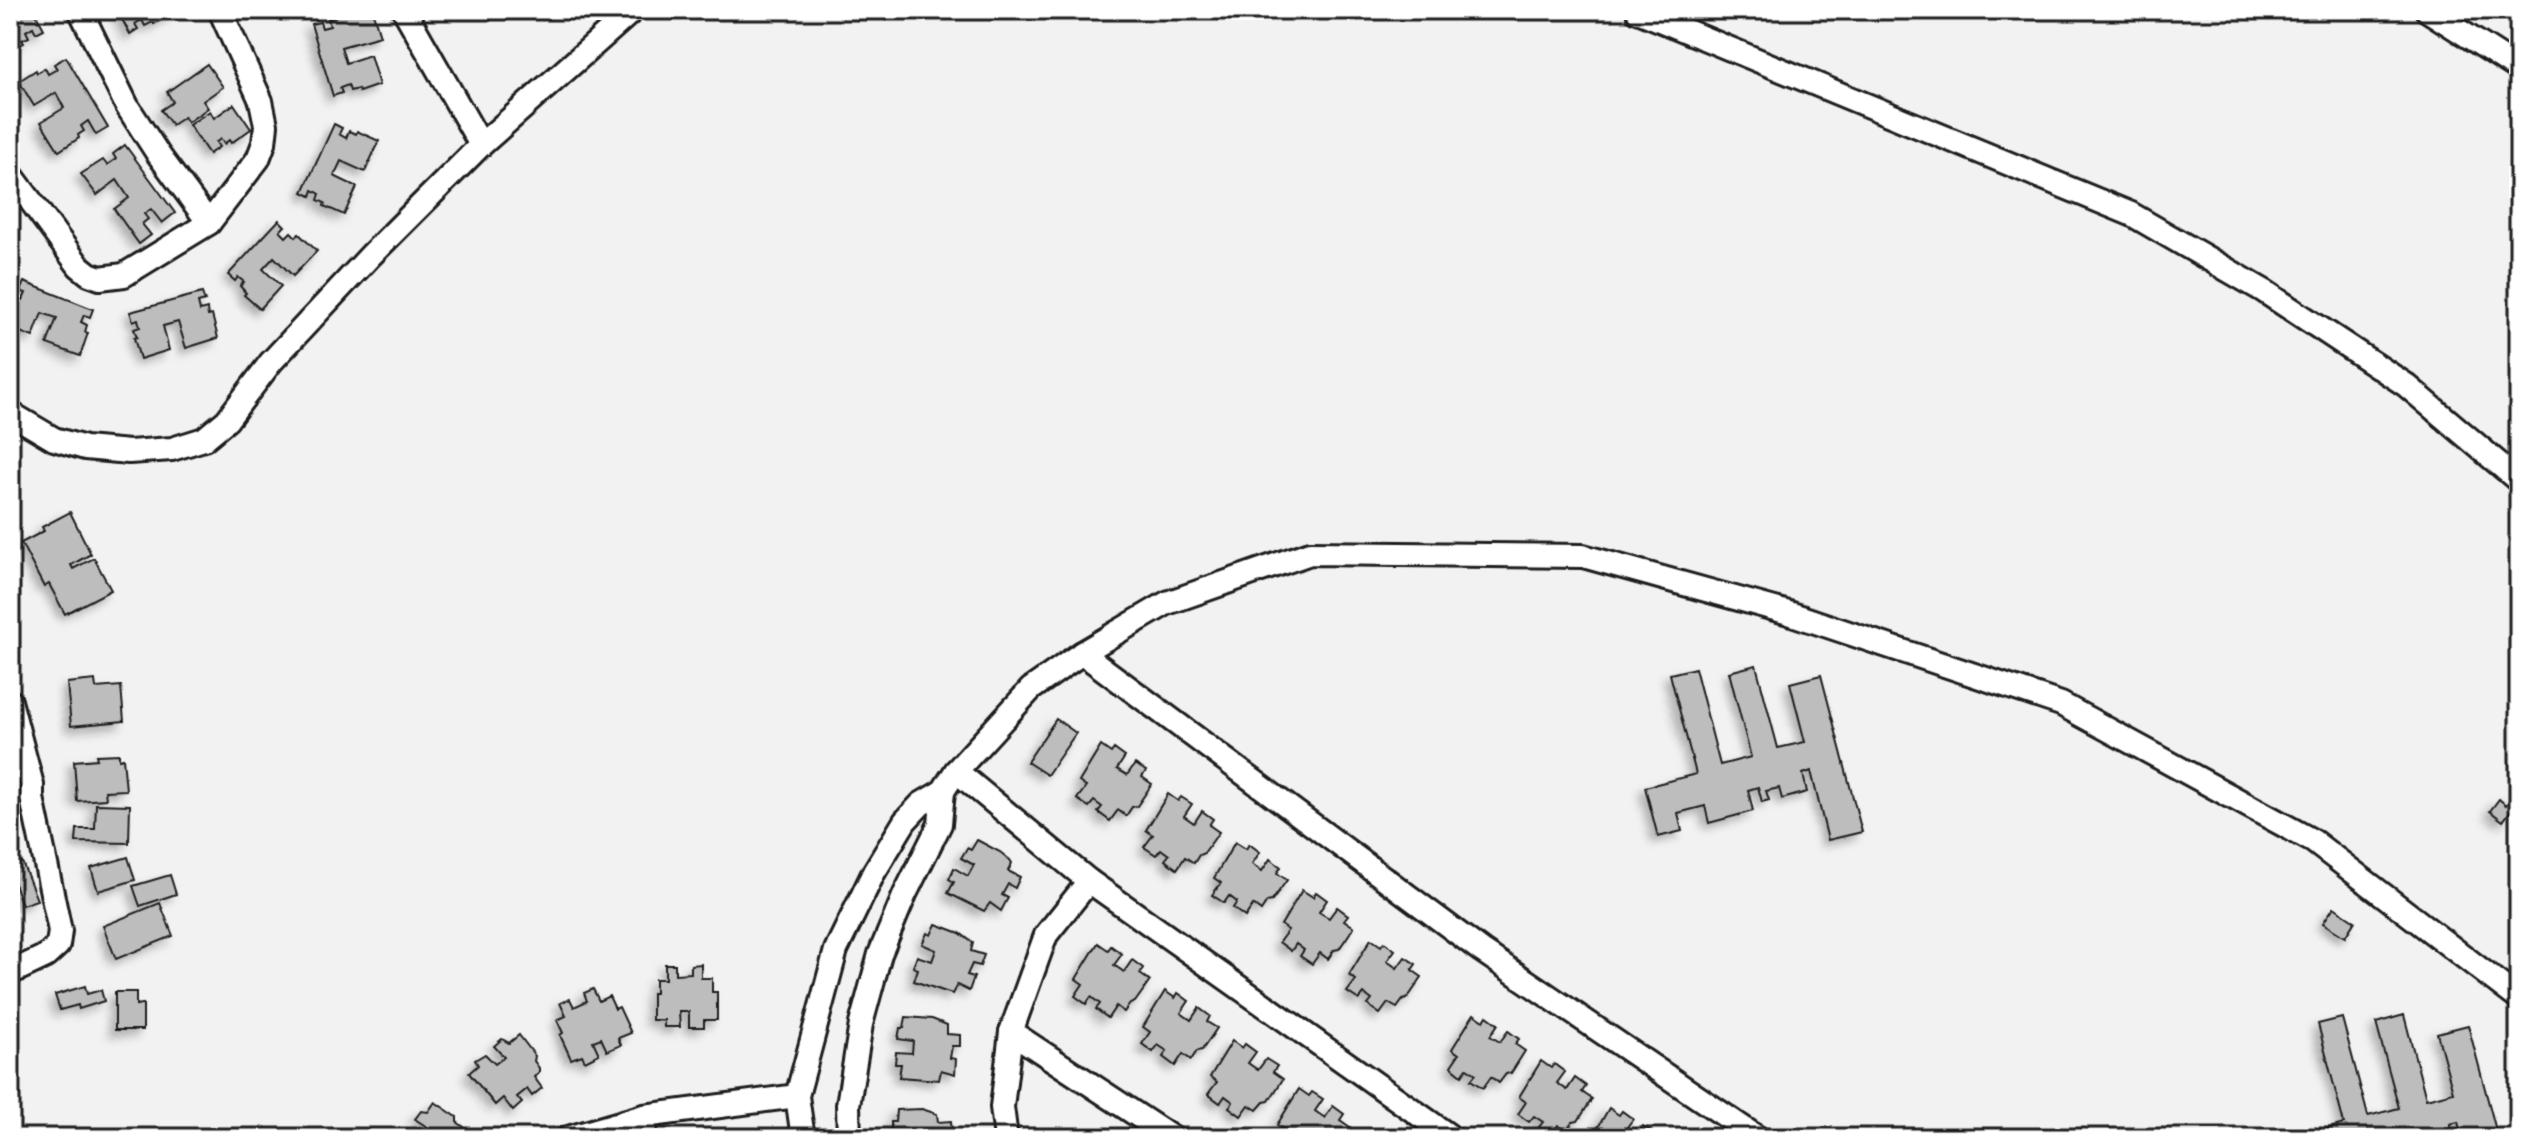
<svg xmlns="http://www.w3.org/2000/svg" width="2529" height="1148" viewBox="0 0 2529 1148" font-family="Mynerve,sans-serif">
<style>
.building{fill:#bdbdbd;stroke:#1c1c1c;stroke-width:2;filter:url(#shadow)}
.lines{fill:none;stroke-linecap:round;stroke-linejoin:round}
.minor-casing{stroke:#1c1c1c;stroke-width:28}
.minor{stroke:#fff;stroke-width:22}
</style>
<defs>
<filter id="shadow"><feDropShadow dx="-5.5" dy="5.5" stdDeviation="4" flood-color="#0004"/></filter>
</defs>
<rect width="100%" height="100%" fill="#f2f2f2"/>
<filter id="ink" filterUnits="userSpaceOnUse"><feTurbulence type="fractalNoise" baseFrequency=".0125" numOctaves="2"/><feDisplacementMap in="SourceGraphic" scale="16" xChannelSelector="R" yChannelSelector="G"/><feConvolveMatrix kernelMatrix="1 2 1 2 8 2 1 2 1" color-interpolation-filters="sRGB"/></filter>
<g filter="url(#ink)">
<g class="building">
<path d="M10,10h24l10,19 -8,4 -3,-6 -7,4 3,6 -7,3 2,3 -14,8z"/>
<path d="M117,10h54l2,3 -19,11 -1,-2 -8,4 -3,-6 -7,4 3,5 -8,5z"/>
<path d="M346,10h26l8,26 -39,11 5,16 24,-8 9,30 -20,7 -1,-3 -8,2 -2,-6 -8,3 2,5 -9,3 -22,-72 9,-2 2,6 8,-2 -2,-7 7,-2 -1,-3z"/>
<path d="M66,57l42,71 -12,7 -8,-14 -7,5 3,5 -6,4 1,3 -20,13 -18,-29 23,-14 -8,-15 -22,13 -15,-25 17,-11 1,3 8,-5 3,6 9,-5 -3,-5z"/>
<path d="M207,64l16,23 -20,14 5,7 -20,14 -4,-5 -12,8 -11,-15 12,-8 -6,-10z"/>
<path d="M234,104l17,25 -20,14 -2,-3 -5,4 -3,-5 -5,3 3,5 -10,7 -20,-29 21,-14 4,7z"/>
<path d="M334,124l8,4 -3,6 7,4 3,-7 7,3 1,-3 22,10 -14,31 -24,-11 -7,15 23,11 -13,28 -20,-9 1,-3 -7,-3 2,-6 -7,-4 -2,6 -8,-4z"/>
<path d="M125,145l50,68 -13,10 -11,-14 -7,5 4,5 -6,5 9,11 -12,9 -25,-35 15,-11 -12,-18 -20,15 -16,-21 22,-14 4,5 9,-6 -3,-5z"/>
<path d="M279,220l6,6 -5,5 6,6 5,-5 5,5 3,-3 18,17 -24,25 -19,-19 -11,12 18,17 -21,23 -16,-14 2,-2 -6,-7 4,-4 -6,-5 -3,4 -7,-6z"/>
<path d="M24,282l69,27 -3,8 -6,-2 -3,7 6,3 -2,7 3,1 -8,23 -33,-12 10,-26 -15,-5 -9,24 -23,-9v-19l7,-11 6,2 3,-7 -6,-2z"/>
<path d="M202,293l3,8 -7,2 2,8 7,-2 1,7 4,-1 6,23 -32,10 -8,-26 -15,4 6,24 -29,9 -6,-21 3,-1 -3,-8 6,-2 -2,-8 -5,2 -3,-9z"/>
<path d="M70,512l21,42 -20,11 2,4 21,-11 17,32 -46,24 -16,-30 -5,3 -23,-44 23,-12 -2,-4z"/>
<path d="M1756,665l22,83 27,-6 -15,-59 31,-8 41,157 -34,8 -17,-69 -8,3 4,18 -25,7 -3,-11 -13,3 3,9 -7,2 -4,-15 -10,3 5,21 -44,12 -4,-17 -27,7 4,18 -24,6 -13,-50 51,-13 -26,-100 25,-6 25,97 31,-8 -22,-85z"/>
<path d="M95,680l1,8 25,-2 3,35 -53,5 -4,-43z"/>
<path d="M1056,719l20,14 -29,42 -20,-13z"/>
<path d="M1101,746l10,7 3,-4 11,8 -8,12 10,6 8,-11 11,7 -4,6 10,7 -15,22 -5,1 -6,9 -8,-6 -8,11 -12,-9 4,-5 -8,-6 -5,6 -12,-8 9,-12 -7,-5z"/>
<path d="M119,754v5l4,-1 3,32 -21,1 1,8 -29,2 -3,-40 23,-2 -1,-4z"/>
<path d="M1168,794l10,7 3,-4 11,7 -8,12 10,7 8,-12 11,8 -4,6 10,7 -15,21 -5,2 -5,8 -9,-6 -8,12 -12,-9 4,-5 -8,-6 -5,6 -12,-8 9,-12 -7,-5z"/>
<path d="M2512,797l5,5 -14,19 -13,-10 9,-12 7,6z"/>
<path d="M96,804l34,1 -1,38 -53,-1 1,-13h18z"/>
<path d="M977,840l23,12 10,8 2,3 -4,8 12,6 -5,11 -7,-4 -6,11 6,3 -7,13 -11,-8 -6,8 -36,-18 6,-11 -5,-3 5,-11 14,8 6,-11 -13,-7 6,-10 4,2z"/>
<path d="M1235,842l11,7 3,-5 11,8 -8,12 10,7 8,-12 11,8 -4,6 10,7 -15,21 -5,1 -6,9 -8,-6 -8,12 -12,-9 4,-6 -8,-6 -5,7 -12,-8 9,-12 -7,-5z"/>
<path d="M128,857l7,23 -37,11 -7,-23z"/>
<path d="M22,862l15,38 -15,5 -12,-32v-7z"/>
<path d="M170,875l6,19 -36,12 -7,-20z"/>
<path d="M1302,890l11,7 3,-5 11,8 -8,12 10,6 8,-11 11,8 -4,5 10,7 -15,22 -5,1 -6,9 -8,-6 -8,11 -12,-8 4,-6 -8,-6 -5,7 -12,-9 9,-12 -7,-5z"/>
<path d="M160,903l13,33 -57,23 -13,-33z"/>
<path d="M2334,907l21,14 -10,16 -22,-14z"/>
<path d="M936,924l24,9 13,10 -2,8 13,4 -4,11 -8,-2 -5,11 7,2 -5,14 -12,-6 -5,9 -38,-13 4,-12 -5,-2 4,-11 15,5 4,-11 -14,-6 5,-11 4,2z"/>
<path d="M1371,939l10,7 3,-4 11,8 -8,11 10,7 8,-11 11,7 -4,6 10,7 -15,22 -4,1 -6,8 -9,-5 -8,11 -12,-9 4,-5 -8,-6 -5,6 -12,-8 9,-12 -7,-5z"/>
<path d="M1098,943l10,7 3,-4 11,8 -8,11 10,7 8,-12 11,8 -3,6 10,7 -15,21 -5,2 -6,8 -8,-6 -8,12 -12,-9 4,-5 -9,-7 -5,7 -11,-8 8,-12 -7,-5z"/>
<path d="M665,964h10v10l16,-1v-8l10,-1v14h11v14h5v28h-13v7h-15v-15h-10l1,15h-16v-7h-12v-27h3v-14h10z"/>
<path d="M85,986l2,8 14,-4 3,11 -25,8 -1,-4 -18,5 -5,-15z"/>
<path d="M593,989l6,12 10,-5 6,13 4,-2 12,26 -13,5 3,7 -14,6 -6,-13 -8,3 6,13 -14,7 -3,-6 -11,4 -11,-24 3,-2 -6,-13 9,-4 -6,-13 10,-4 4,8 13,-6 -3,-8z"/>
<path d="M1165,991l10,7 3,-5 11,8 -8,12 10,7 8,-12 11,8 -3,6 10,6 -15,22 -5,1 -6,9 -8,-6 -8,12 -12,-9 4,-6 -9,-6 -5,7 -11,-8 8,-12 -7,-5z"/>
<path d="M115,992h21v13l7,-1v26h-28z"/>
<path d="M1474,1014l10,7 3,-5 11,8 -8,12 10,6 8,-11 11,8 -4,5 10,7 -14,22 -5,1 -7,9 -8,-6 -8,11 -12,-8 5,-6 -9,-6 -5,7 -11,-9 8,-12 -7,-5z"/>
<path d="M2404,1015l22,84 27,-7 -16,-59 31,-8 30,113h-36l-4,-16 -8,2 4,14h-161l51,-14 -26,-100 24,-6 26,98 31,-8 -23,-85z"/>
<path d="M906,1017l26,2 15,6v9l13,1v11h-8l-2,12 6,1 -1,15 -14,-4 -2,10 -40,-3 2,-13h-6l1,-12 16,1 1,-12 -15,-2 2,-11h4z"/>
<path d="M519,1035l16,21 -1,5 5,7v4l-5,5 8,11 -10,8 -5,-7 -10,8 5,6 -9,8 -10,-13 -8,7 -26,-32 9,-8 -3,-5 10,-6 10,10 9,-7 -10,-11 8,-7 7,4z"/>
<path d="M1232,1041l10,7 3,-4 11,8 -8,11 10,7 8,-11 11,7 -4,6 10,7 -14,22 -5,1 -7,8 -8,-5 -8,11 -12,-9 4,-5 -8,-6 -5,7 -12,-9 9,-12 -7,-5z"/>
<path d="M1541,1061l10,7 3,-4 11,8 -8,11 10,7 8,-12 11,8 -4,6 10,7 -14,22 -5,1 -7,8 -8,-5 -8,11 -11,-9 4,-5 -9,-6 -5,6 -11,-8 8,-12 -7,-5z"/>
<path d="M1299,1089l10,7 3,-4 11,7 -8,12 10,7 8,-12 11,8 -4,6 10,7 -7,11h-65l6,-8 -7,-5z"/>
<path d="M435,1102l22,15v5l7,5 1,4 -3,7h-61l7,-9 13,7 6,-9 -12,-8 6,-8 7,1z"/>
<path d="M1609,1108l10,7 3,-4 11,8 -8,11 10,7 8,-11 11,7 -3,5h-59z"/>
<path d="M922,1109l15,5 1,8 13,-1 1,12h-8v5h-38l-1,-4 -14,-1v-11h4l1,-12z"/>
</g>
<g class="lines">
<g class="minor-casing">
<g id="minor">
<path d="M80,10l47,96 31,48 51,69"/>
<path d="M404,10l77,135"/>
<path d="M2427,10l92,59"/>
<path d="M1638,11l493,203 133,77 142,94 113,96"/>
<path d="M10,173l69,93 10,8 11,4 24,-3 85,-52 49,-64 6,-16 2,-18 -5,-24 -41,-91"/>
<path d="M10,413l44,26 31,9 44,4 43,-3 32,-10 23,-19 44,-58 100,-107 110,-110 152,-135"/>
<path d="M1082,653l400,298 276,187"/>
<path d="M10,701l22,84v13l28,133 -2,14 -12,11 -36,17"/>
<path d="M956,771l133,110 363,257"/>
<path d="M1011,1032l161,106"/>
<path d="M644,1116l1,22"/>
<path d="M568,1138l76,-22 153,-20"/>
<path d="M803,1138l-6,-42 39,-146 38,-78 31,-51 16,-17 22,-13 13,-20 75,-82 51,-36 85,-50 143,-50 273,3 206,57 272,91 252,137 206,158"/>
<path d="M849,1138l-1,-33 13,-81 19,-70 25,-60 35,-70 3,-33"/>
<path d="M1006,1138l-4,-31 9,-75 35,-97 43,-54"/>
</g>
</g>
<use href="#minor" class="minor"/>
</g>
</g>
<rect width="2529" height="1148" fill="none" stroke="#fff" stroke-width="40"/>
<rect x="20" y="20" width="2489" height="1108" fill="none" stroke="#1c1c1c" stroke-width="3" filter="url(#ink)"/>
</svg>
